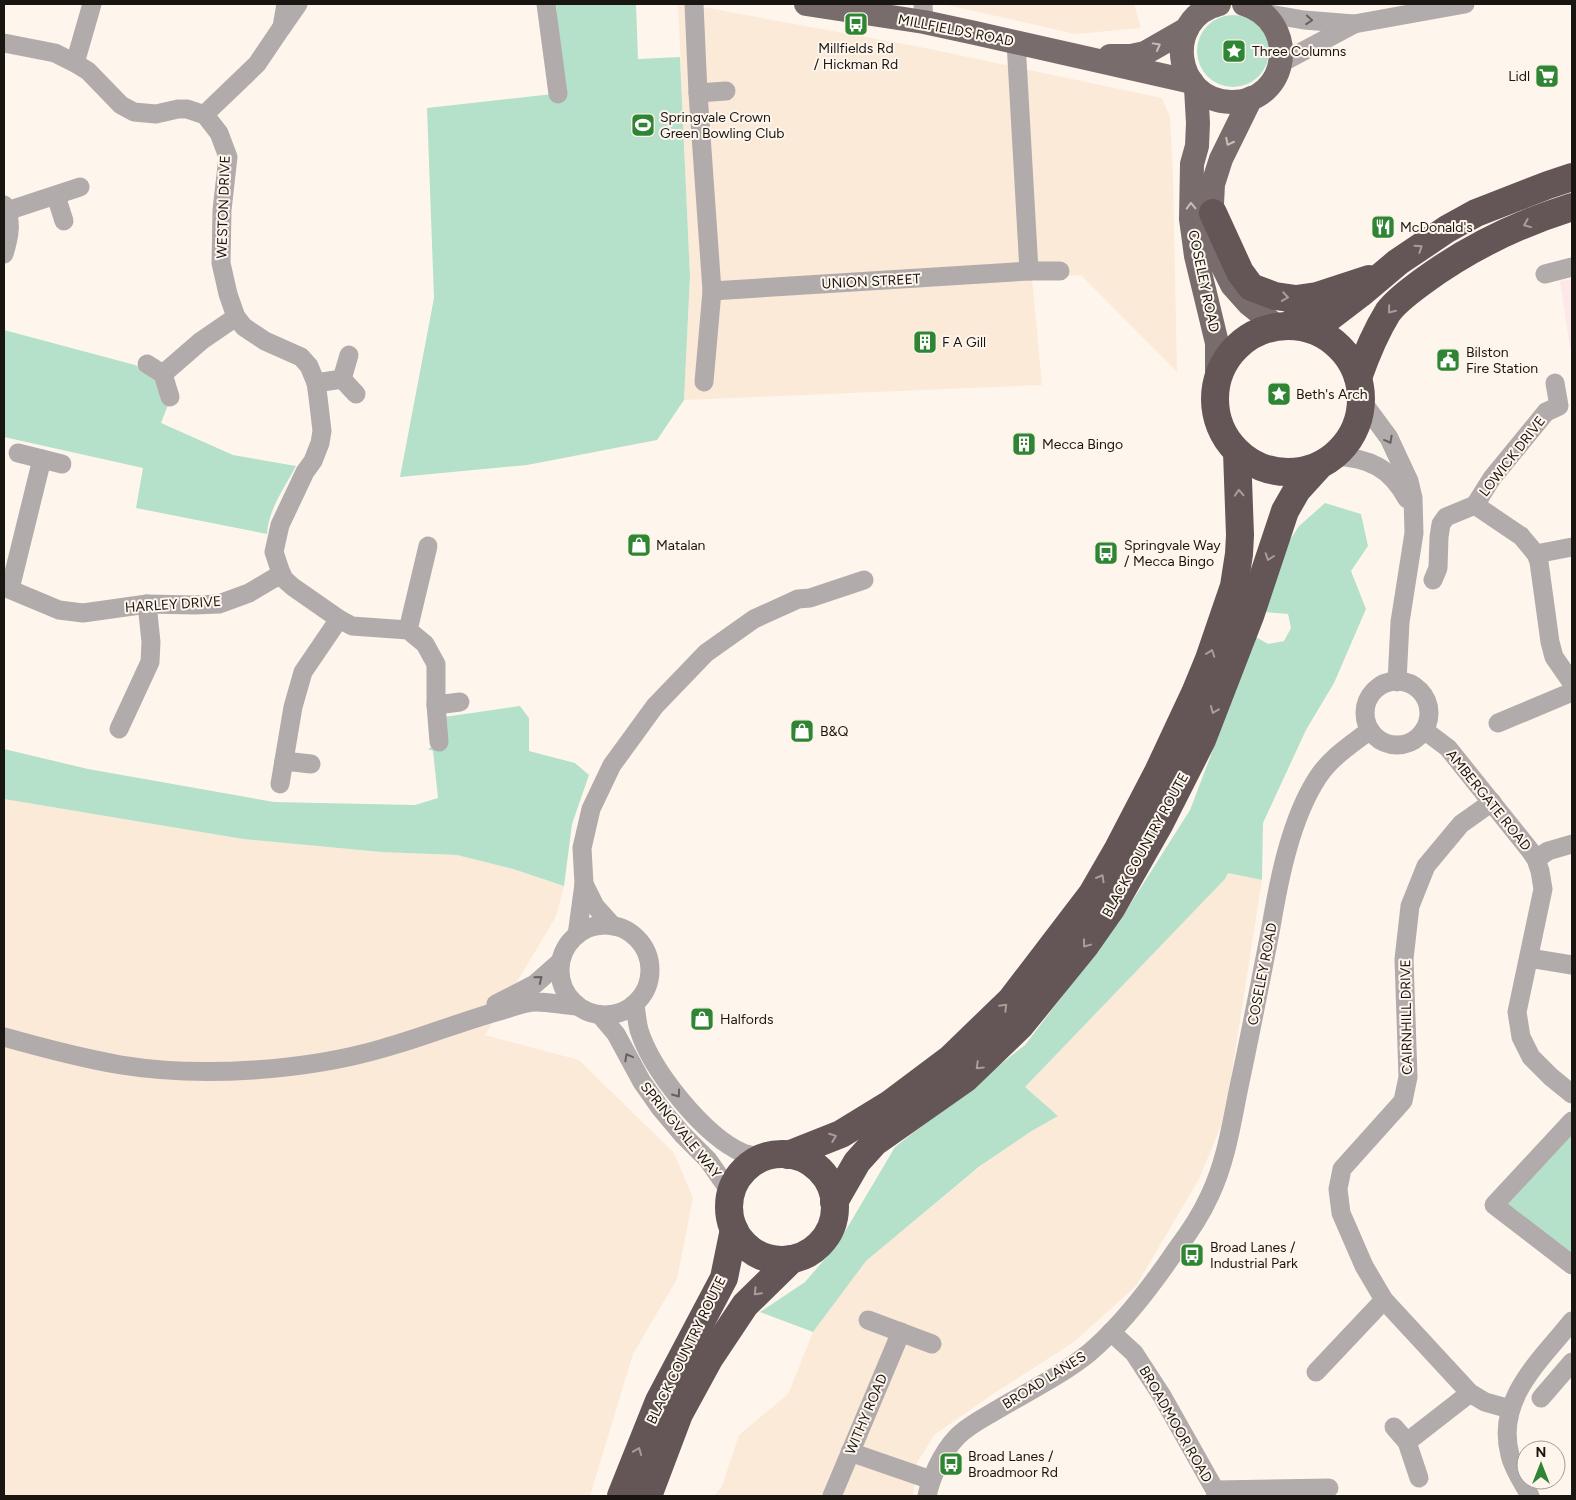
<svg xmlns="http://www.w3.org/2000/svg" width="1576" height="1500" viewBox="0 0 1576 1500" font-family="Figtree,sans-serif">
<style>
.industrial{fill:#fbead8}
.education{fill:#fde7e9}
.green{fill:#b5e1ca}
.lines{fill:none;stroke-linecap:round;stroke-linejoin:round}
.minor{stroke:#b2abac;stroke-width:19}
.major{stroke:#796c6d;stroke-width:24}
.highway{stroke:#645557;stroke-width:28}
.oneway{stroke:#66605f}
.oneway2{stroke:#c9bfb9}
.oneway3{stroke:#a99d9a}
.labels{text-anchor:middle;stroke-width:4;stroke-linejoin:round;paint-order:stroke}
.street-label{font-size:14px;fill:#191612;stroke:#fef6ec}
.poi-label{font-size:14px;fill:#191612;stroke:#fef6ec;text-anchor:start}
</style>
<rect width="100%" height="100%" fill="#fef6ec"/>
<g class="industrial">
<path d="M678,4h8l239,44 237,50 8,19 3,61 4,194 -96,-97 -49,3 10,107 -358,15 6,-124z"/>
<path d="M943,4h191l7,24 -66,6z"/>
<path d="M4,799l239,40 138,13 76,3 56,14 51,17 -7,27 -3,7 -69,115 94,25 95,93 19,45 -16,81 -44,75 -43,142h-586z"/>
<path d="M1228,873l34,7 -37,236 -26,63 -63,107 -62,56 -78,50 -62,43 -17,28 -4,33h-199l8,-10 17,-51 49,-41 25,-62 53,-71 120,-99 44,-30 28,-16 -33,-29 200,-208z"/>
</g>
<path class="education" d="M1572,279v70l-2,-1 -10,-67z"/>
<g class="green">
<path d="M556,4h80l2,55 42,-2 10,219 -6,124 -27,40 -130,25 -127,12 34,-179 -7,-190 135,-15z"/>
<circle cx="1233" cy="51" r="36"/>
<path d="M4,330l131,35 18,10 15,30 -7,18 72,32 63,11c-11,21 -28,44 -29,68l-131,-26 7,-40 -139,-31z"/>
<path d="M1325,503l36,11 7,32 -17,25 15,38 -32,74 -28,47 -43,93 -1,57 -34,-7 -3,6 -200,208 33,29 -28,16 -50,34 -114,95 -53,71 -53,-20 45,-30 32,-37 58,-98 130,-102 94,-123 71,-112 66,-173 12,7 16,-3 7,-13 -3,-14 -24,-2 13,-52 22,-34z"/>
<path d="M520,706l9,12v33l46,12 14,12 -17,49 -8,62 -51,-17 -56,-14 -76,-3 -138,-13 -239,-40v-50l84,20 186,33 141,3 23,-7 -5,-47 -5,-2 15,-9 1,-23z"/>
<path d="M1572,1128v128l-66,-53z"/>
</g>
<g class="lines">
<g class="minor">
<path d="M286,4l-4,23 16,-23"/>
<path d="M546,4l12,90"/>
<path d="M694,4l4,89 14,198 317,-20h31"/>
<path d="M923,4l1,18"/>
<path d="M1263,13l41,7 50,4 111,-20"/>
<path d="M1016,42l13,229"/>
<path d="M4,43l51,10 20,10 13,8 33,34 13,7 22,2 22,-5h9l18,6 14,18 9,24 -6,53 -1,53 7,31 8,23 8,10 21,14 36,16 8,9 7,17 2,14 4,34 -2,12 -7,18 -8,11 -25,53 -6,27 6,18 4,9 9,8 46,32 13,7 56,4 17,14 11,20v41l3,37"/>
<path d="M75,63l17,-59"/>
<path d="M1281,63l73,-39"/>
<path d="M698,93l28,-2"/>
<path d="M205,115l1,-2 51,-49 25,-37"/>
<path d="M56,196l8,25"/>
<path d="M4,205c9,16 5,33 0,49"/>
<path d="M7,211l73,-24"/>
<path d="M1545,274l27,-7"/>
<path d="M147,364l16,10 7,23"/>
<path d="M163,374l38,-33 35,-24"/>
<path d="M342,379l14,15"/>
<path d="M704,382l8,-91"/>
<path d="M316,383l26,-4 7,-24"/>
<path d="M1555,383l4,23 -13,6 -54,66 -17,27 46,31 15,18 3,8 11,80 4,15 18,26"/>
<path d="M1361,400l28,38 20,43 4,17 1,35 -14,89 -3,60"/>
<path d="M18,453l44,11"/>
<path d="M1335,456c34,2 56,12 72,43"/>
<path d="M1536,554l36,-7"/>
<path d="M1433,580l5,-12 1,-31 2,-13 5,-7 29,-12"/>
<path d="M4,587l55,23 24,3 64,-9 48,1 24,-1 30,-11 32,-19"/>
<path d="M10,589l32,-130"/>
<path d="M408,630l20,-84"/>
<circle cx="1397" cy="713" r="32"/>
<path d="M436,705l24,-3"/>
<path d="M1498,723l74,-31"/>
<path d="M119,729l31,-67 1,-20 -4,-38"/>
<path d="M1424,730l24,18 81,101 7,10 4,12 3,18 -26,123 4,25 10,20 20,20 21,17"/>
<path d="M284,761l27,3"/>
<path d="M280,784l13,-77 10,-35 36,-53"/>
<path d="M1492,802l-31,22 -35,42 -16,40 -6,53 4,118 -5,24 -61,68 -4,20 3,24 23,53 20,34 86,93 15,9 25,7"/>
<path d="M1536,859l12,-8 24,-7"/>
<path d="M584,884l11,22 18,20"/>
<circle cx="605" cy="970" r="45"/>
<path d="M577,935l7,-51 -2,-36 9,-39 21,-44 43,-59 51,-53 48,-34 44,-20 12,-1 54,-18"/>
<path d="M1529,958l43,7"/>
<path d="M496,1004l39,-20 25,-22"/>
<path d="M635,1004c1,8 2,18 4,26 13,41 65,106 104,123 6,2 13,3 19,5"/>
<path d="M600,1015l16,19 26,48 19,27 21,25 26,26 23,33"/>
<path d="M4,1037c39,11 77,21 117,28 80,13 185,6 263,-17 40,-11 78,-27 119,-38 10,-3 22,-8 33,-8 13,0 27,3 41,4"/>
<path d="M1572,1121l-78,84 78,60"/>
<path d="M868,1320l64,24"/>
<path d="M1111,1332l23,21 28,43 53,94 1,6"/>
<path d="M1316,1372l68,-72"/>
<path d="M1541,1398l31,-36"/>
<path d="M1394,1427l13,15 12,36"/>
<path d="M1407,1442l63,-49"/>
<path d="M850,1452l81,28"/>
<path d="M1215,1490l114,-2"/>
<path d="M832,1496l69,-164"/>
<path d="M927,1496c4,-19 15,-43 29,-58 9,-10 22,-17 34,-24 33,-20 69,-37 99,-61 34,-29 62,-66 87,-103 13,-17 25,-35 34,-55 17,-36 22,-75 30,-113 11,-51 21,-103 31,-155 8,-48 20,-109 47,-150 13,-20 34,-33 52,-47"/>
<path d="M1530,1496c-7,-13 -17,-27 -20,-41 -15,-56 31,-95 62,-134"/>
</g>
<g class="major">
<path d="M806,4l118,18 51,11 217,49"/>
<path d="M1219,4c-56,14 -46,97 12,98 59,1 69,-81 13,-98"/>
<path d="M1110,56h21l14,-3 42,-24"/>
<path d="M1196,88l2,35 -1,23 -5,18 -1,55 5,37 21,87v41"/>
<path d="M1251,98l-30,61 -8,25 -1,20 5,51 15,30 17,19 26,21"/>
</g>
<g class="highway">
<path d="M1213,213l27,59 11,15 24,9 21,3 21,-3 52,-17"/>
<path d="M1292,323l34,-3 34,-26 38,-32 49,-33 29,-16 72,-28 24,-8"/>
<circle cx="1288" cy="399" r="73"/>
<path d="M1358,378c8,-23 17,-45 30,-66 9,-12 22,-21 34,-30 46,-34 96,-58 150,-75"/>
<circle cx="782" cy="1207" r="53"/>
<path d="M788,1155l53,-21 49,-30 60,-45 61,-59 81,-106 26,-45 40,-77 37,-79 14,-34 25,-73 5,-32 1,-19 -3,-83"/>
<path d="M834,1202l23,-40 18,-20 91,-64 54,-52 65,-80 26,-37 49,-86 42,-83 48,-124 35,-105 12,-21 21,-23"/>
<path d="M621,1496l38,-95 65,-123 10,-49"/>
<path d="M648,1496l31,-82 30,-55 36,-54 47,-46"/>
</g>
</g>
<defs><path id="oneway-chevron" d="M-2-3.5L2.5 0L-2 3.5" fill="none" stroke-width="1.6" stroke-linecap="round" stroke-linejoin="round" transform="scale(1.25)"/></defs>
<g class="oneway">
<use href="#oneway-chevron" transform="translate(1309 20) rotate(4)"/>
<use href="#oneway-chevron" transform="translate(1389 440) rotate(61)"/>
<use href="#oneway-chevron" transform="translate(539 979) rotate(-39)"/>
<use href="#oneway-chevron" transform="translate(628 1057) rotate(-118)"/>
<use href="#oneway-chevron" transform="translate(677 1094) rotate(54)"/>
</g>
<g class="oneway2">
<use href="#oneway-chevron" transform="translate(1157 46) rotate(-29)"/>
<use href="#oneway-chevron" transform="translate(1229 142) rotate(117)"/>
<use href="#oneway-chevron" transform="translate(1191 206) rotate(-92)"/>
</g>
<g class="oneway3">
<use href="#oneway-chevron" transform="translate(1527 224) rotate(158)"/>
<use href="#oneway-chevron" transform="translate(1419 248) rotate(-34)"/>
<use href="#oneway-chevron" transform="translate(1285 297) rotate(9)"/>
<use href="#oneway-chevron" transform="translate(1391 310) rotate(129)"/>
<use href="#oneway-chevron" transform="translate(1239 493) rotate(-93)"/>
<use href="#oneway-chevron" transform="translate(1269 557) rotate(108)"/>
<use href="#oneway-chevron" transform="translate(1211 653) rotate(-71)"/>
<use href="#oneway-chevron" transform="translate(1214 710) rotate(112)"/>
<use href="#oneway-chevron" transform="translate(1101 878) rotate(-60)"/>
<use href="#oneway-chevron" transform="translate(1086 944) rotate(127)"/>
<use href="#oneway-chevron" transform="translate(1004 1007) rotate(-45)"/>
<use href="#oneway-chevron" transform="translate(979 1066) rotate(136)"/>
<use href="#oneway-chevron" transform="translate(833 1137) rotate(-21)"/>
<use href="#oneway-chevron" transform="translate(757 1292) rotate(134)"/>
<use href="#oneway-chevron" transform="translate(638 1451) rotate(-68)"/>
</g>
<defs>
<g id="bus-square" transform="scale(1.25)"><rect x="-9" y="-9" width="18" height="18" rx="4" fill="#2f8533" stroke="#fef6ec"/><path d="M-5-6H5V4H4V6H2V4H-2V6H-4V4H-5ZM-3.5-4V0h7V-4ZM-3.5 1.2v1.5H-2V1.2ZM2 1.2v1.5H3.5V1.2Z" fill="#fff"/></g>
<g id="sight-square" transform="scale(1.25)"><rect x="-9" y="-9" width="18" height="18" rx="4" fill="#2f8533" stroke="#fef6ec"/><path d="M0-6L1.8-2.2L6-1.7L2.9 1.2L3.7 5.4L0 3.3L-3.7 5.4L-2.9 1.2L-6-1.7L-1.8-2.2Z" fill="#fff"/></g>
<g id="supermarket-square" transform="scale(1.25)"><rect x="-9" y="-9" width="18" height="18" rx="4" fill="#2f8533" stroke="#fef6ec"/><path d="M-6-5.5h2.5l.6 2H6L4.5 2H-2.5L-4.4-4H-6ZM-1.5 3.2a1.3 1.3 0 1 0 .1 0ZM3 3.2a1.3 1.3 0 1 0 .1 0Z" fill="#fff"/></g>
<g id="stadium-square" transform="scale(1.25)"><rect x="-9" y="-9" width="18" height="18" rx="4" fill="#2f8533" stroke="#fef6ec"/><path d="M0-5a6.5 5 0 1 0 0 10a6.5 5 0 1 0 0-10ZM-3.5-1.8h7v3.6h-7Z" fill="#fff"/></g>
<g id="restaurant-square" transform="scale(1.25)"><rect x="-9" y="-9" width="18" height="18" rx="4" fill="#2f8533" stroke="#fef6ec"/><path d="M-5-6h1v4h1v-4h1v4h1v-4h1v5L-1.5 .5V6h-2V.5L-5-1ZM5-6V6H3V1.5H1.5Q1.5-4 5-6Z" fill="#fff"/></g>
<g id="building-square" transform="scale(1.25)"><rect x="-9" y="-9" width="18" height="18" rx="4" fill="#2f8533" stroke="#fef6ec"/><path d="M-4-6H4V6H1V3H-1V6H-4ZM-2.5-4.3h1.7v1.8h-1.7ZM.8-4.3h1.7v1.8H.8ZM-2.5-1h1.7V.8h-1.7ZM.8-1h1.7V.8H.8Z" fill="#fff"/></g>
<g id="civic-square" transform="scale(1.25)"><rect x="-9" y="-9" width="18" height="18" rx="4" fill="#2f8533" stroke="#fef6ec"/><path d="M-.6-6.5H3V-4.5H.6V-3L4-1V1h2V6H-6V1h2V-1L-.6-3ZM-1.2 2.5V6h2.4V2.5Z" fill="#fff"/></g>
<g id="shop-square" transform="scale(1.25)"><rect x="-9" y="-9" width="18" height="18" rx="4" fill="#2f8533" stroke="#fef6ec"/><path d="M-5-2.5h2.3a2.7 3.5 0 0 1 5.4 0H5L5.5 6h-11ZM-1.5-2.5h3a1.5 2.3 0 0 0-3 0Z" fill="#fff"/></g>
</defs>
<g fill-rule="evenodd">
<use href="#bus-square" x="856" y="24"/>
<use href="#sight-square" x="1234" y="51"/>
<use href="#supermarket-square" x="1547" y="76"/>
<use href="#stadium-square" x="643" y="125"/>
<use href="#restaurant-square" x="1383" y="227"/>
<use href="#building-square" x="925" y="342"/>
<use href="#civic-square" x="1448" y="360"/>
<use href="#sight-square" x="1279" y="394"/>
<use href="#building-square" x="1024" y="444"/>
<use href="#shop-square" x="639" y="545"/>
<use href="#bus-square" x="1106" y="553"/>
<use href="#shop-square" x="802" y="731"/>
<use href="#shop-square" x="702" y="1019"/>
<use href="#bus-square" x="1192" y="1255"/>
<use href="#bus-square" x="951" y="1464"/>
</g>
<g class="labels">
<g class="street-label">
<text transform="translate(956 30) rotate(11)" y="5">MILLFIELDS ROAD</text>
<text transform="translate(223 207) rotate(-88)" y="5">WESTON DRIVE</text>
<text transform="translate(871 281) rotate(-3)" y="5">UNION STREET</text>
<text transform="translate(1204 281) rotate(78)" y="5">COSELEY ROAD</text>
<text transform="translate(1512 456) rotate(-52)" y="5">LOWICK DRIVE</text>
<text transform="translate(173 604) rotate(-4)" y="5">HARLEY DRIVE</text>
<text transform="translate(1489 800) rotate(51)" y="5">AMBERGATE ROAD</text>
<text transform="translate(1145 845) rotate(-61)" y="5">BLACK COUNTRY ROUTE</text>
<text transform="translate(1262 974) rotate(-79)" y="5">COSELEY ROAD</text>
<text transform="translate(1406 1017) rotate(-91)" y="5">CAIRNHILL DRIVE</text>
<text transform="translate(681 1130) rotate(51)" y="5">SPRINGVALE WAY</text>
<text transform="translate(686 1350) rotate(-64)" y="5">BLACK COUNTRY ROUTE</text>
<text transform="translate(1044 1380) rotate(-32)" y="5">BROAD LANES</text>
<text transform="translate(866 1414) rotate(-67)" y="5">WITHY ROAD</text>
<text transform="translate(1176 1424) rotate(60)" y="5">BROADMOOR ROAD</text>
</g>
<g class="poi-label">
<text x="856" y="53" text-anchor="middle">Millfields Rd<tspan x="856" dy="16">/ Hickman Rd</tspan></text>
<text x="1252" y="56">Three Columns</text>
<text x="1530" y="81" text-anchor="end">Lidl</text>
<text x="660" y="122">Springvale Crown<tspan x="660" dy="16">Green Bowling Club</tspan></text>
<text x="1400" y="232">McDonald's</text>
<text x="942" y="347">F A Gill</text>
<text x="1466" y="357">Bilston<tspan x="1466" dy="16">Fire Station</tspan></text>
<text x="1296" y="399">Beth's Arch</text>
<text x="1042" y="449">Mecca Bingo</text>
<text x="656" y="550">Matalan</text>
<text x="1124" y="550">Springvale Way<tspan x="1124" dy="16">/ Mecca Bingo</tspan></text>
<text x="820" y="736">B&amp;Q</text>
<text x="720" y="1024">Halfords</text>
<text x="1210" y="1252">Broad Lanes /<tspan x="1210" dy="16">Industrial Park</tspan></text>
<text x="968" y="1461">Broad Lanes /<tspan x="968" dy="16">Broadmoor Rd</tspan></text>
</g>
</g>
<rect width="1576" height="1500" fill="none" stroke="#191612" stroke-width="10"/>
<g transform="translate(1541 1465)"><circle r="24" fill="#fef6ec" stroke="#a29c95"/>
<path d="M0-4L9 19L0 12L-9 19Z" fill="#2f8533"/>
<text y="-8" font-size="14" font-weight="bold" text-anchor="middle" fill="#191612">N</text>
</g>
</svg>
